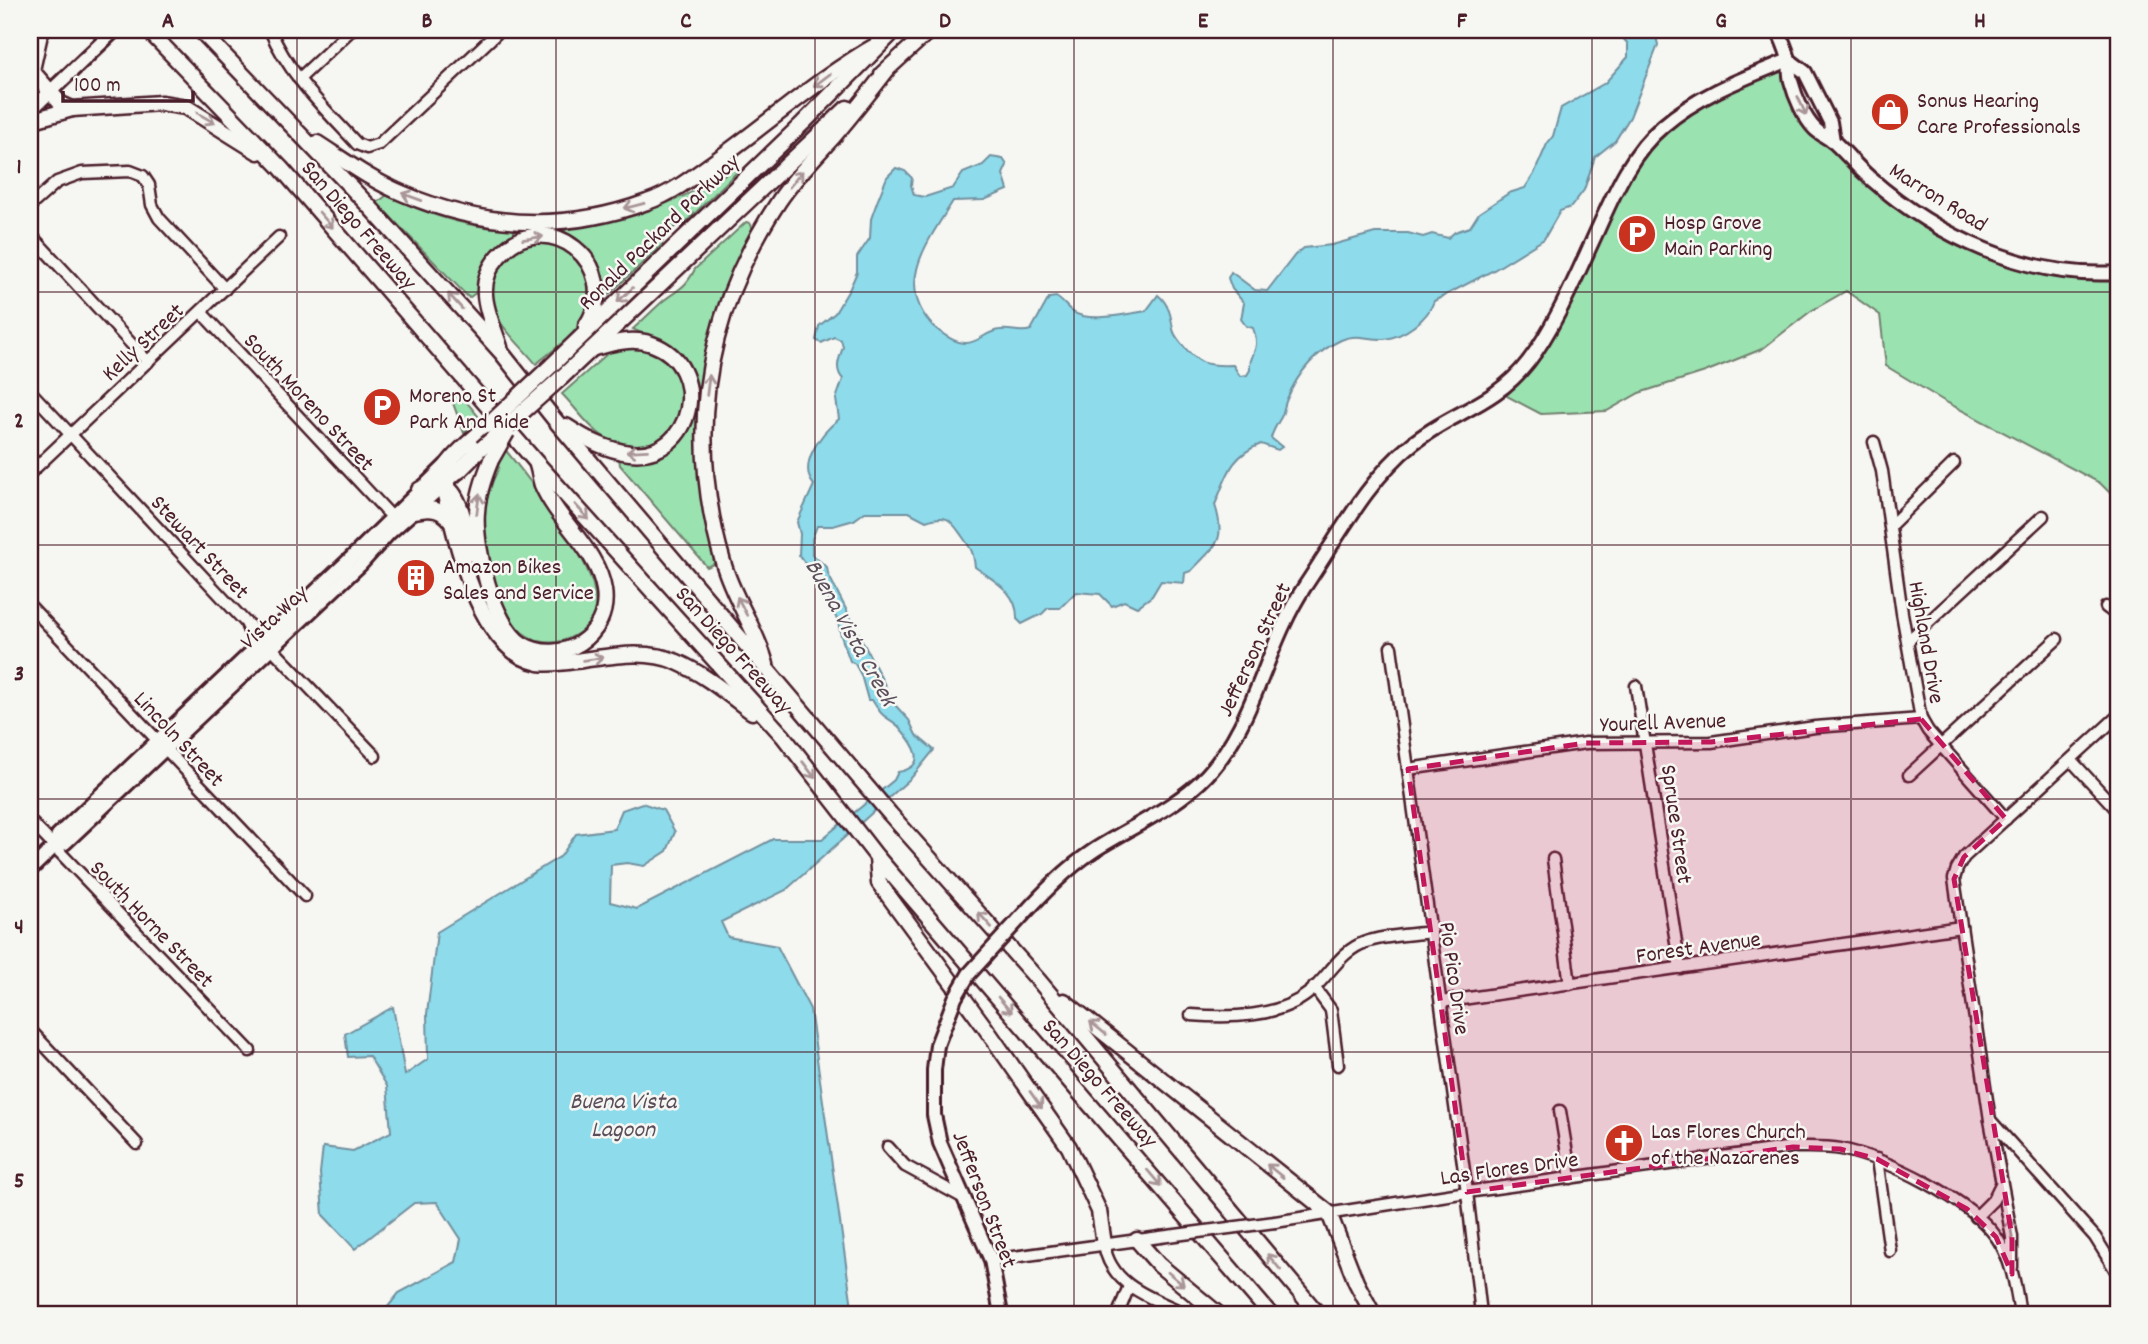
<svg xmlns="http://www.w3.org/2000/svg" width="2148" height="1344" viewBox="0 0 2148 1344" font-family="Dekko,sans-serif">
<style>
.green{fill:#9ae2b0;stroke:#72806e;stroke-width:2}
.water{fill:#8ddbeb;stroke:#72909e;stroke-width:2}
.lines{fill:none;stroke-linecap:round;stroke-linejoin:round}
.minor-casing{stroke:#4a1f2b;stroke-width:15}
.major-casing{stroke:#4a1f2b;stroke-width:18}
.highway-casing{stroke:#4a1f2b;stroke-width:19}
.minor{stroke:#f6f6f2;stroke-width:10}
.major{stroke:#f6f6f2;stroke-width:12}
.highway{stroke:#f6f6f2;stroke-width:14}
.minor-bridge-casing{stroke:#4a1f2b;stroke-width:15;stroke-linecap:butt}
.major-bridge-casing{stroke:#4a1f2b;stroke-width:18;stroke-linecap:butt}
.highway-bridge-casing{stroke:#4a1f2b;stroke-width:19;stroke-linecap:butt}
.minor-bridge{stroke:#f6f6f2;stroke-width:10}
.major-bridge{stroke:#f6f6f2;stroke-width:12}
.highway-bridge{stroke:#f6f6f2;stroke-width:14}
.oneway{stroke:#a99598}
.marked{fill:#c2185b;fill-opacity:0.2;stroke:#c2185b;stroke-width:5;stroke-dasharray:14 9;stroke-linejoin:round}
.grid{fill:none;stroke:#4a1f2b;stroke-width:2;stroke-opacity:0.55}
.labels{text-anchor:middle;stroke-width:5;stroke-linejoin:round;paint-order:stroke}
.poi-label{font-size:23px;fill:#4a1f2b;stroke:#f6f6f2;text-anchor:start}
.street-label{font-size:23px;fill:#4a1f2b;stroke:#f6f6f2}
.water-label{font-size:24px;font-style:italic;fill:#5b4e5b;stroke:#f6f6f2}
.neatline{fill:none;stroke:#4a1f2b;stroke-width:2.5}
.grid-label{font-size:23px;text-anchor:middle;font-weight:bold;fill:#4a1f2b}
</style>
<rect width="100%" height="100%" fill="#f6f6f2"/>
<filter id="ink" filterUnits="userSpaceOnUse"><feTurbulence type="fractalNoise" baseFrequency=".0143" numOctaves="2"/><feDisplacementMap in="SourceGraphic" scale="14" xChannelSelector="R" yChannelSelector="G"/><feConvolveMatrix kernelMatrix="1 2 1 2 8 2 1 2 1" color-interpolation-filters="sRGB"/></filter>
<g filter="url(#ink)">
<g class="green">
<path d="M1786,66l33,63 47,51 123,76 129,20v225l-18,-18 -156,-82 -58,-35 -6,-51 -34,-24 -35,20 -49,38 -57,23 -66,21 -32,18 -66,3 -36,-19 27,-28 95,-188 23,-34 24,-22 28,-19z"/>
<path d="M734,169l3,3 -53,52c-10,1 -22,11 -22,21l-57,53c-3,-6 -2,-14 -4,-22 -6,-21 -19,-32 -38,-41l2,-6c61,-8 117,-27 169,-60z"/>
<path d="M387,195c39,19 83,34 127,34v7c-22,10 -35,30 -36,55l-9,7 -92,-95z"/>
<path d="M746,222l4,1 3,6 -28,60 -18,67h-2c-13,71 -8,138 11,207l-9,4 -87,-102 -1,-7 25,-1 51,-51c3,-47 -24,-59 -62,-77 10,-9 20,-19 30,-28 15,-12 22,-12 32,-32z"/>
<path d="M538,242c7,1 15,0 21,3 27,13 40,46 25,73 -11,19 -31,32 -48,46 -12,-15 -29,-30 -39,-47 -15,-25 -1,-59 24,-71 5,-2 12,-3 17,-4z"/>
<path d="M636,346c8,2 19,4 26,8 49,34 8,114 -49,88 -21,-9 -36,-33 -51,-48l46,-41 10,-5z"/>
<path d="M456,393c10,6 18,18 25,27 24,29 48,58 69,89 21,33 77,100 22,128 -15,8 -31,7 -46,-2 -22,-12 -44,-87 -43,-112 1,-18 8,-40 16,-56l-30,-38 -5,4 -14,-38z"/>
</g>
<path class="water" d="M1620,30h42l-6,6 2,9 -28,72 -15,24 -20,16 -11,33 -13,17 -11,4 -16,28 -50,31 -60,31c-6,18 -30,36 -50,38 -14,1 -28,-6 -43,1 -26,12 -43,33 -54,59 -3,6 -3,14 -7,20 -4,7 -7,11 -9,19l11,9 -4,3 -17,-6c-31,12 -34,32 -46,61 12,38 0,40 -24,66l-6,2 -1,10 -23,-2 -9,15 -15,11 -13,-6 -12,5 -12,-12 -24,-2 -16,16h-12l-6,6 -20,10 -5,-5c1,-27 -23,-38 -42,-52 -2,-17 -4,-18 -13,-31 -12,-17 -14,-22 -36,-15l-17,-9h-44l-11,8 -21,6h-16l-5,13v16l15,12 1,7 67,131 14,15 7,15 18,15 -22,27 -126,113 -65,32 7,15 49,9 33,63 43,305h-471l17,-21 57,-31 5,-23 -24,-37 -23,1 -59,46 -32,-34 -3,-42 3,-26 30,4 38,-19 -4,-46 -18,-30 -21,1 -3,-23 48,-27 12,68 23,-16 -1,-45 10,-82 124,-76 15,-22 38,-5 8,-19 20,-7 21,7 12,22 -8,19 -23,15 -17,-3 -16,2 -1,37 27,7 136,-70h49l72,-59 4,-8c32,-6 16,-28 2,-44 -5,-6 -13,-9 -18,-14 -4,-4 -7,-10 -10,-14h-4l-7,-25 -6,-11 -5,-3 -9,-25 -3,-14 -14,-32 -25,-35 1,-21 -3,-12 17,-37c-17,-20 7,-52 25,-66l-3,-20 7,-20c-9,-10 -4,-20 0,-32l-2,-7 -7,-3 -13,6 -5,-3 3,-14 16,-13 15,-25 7,-16v-15l13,-19 1,-19 6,-17 10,-25 9,-9 9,3 7,7 -1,7 3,10 11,2 28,-9 10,-15 20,-8 8,-8 12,2 4,6 -4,9 5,16 -24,10 -31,1c-24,39 -60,83 -20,125 8,7 22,17 33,17 13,0 20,-12 34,-13 12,-2 18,4 31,0l18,-32 7,-1c7,4 11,11 17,15 15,11 55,2 73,-1l12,-16c11,9 13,21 15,34 1,6 5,10 8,14 17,22 26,23 52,22l7,11 7,-1 3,-5c-2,-17 12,-17 3,-42l-7,-2 -5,-7 3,-16 -12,-14 -4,-11 3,-6 24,18 12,1 28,-36 9,-7 28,-3 43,-12h33l15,4 9,-3 16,4 7,-6 15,-5 9,-14 30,-20 16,-5 9,-14 13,-30 6,-8 8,-28 44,-25 23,-26v-13l-7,-8z"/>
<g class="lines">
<g class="minor-casing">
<g id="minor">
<path d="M270,30c19,45 54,78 87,114l10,4 12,-4 121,-114"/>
<path d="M299,79l52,-49"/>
<path d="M30,206l27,-24 25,-9 48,-2 13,5 6,9 3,20 7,13 66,71"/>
<path d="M30,234l118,128"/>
<path d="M201,312l191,205"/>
<path d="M30,391l218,234 16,15 111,116"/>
<path d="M1874,442l8,29 20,142 19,106 7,12 78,88"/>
<path d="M30,473l249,-236"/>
<path d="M1890,526l64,-63"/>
<path d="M30,606l275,290"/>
<path d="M2106,607l12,9"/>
<path d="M1909,640l134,-124"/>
<path d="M1391,647l76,545 14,122"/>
<path d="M1636,686l44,282"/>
<path d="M2071,760l47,51"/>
<path d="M1408,769l178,-26 125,-1 104,-15 106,-8"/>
<path d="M1909,775l148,-136"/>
<path d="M30,821l220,230"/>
<path d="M1553,859l17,125"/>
<path d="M1314,987l17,23 7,55"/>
<path d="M1441,1002l520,-75"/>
<path d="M1191,1015c38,3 88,3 119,-23 19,-16 31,-42 56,-50 20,-7 44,-7 65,-10"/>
<path d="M30,1030l107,114"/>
<path d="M1560,1111l11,67"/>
<path d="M1990,1120l105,117 23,37"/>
<path d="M888,1147l17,19 57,31"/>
<path d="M1877,1159l13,92"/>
<path d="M1976,1217l17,-17 8,-16"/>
<path d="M1275,1222l192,-30 326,-45c16,0 33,-1 48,2 47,10 129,50 156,89 15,22 19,51 23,76"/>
<path d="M1104,1244c6,42 48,54 82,70"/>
<path d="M991,1260l169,-23"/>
<path d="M2012,1267v-30l-22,-117 -36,-241 3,-10 7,-12 154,-141"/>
<path d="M1118,1314l11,-28"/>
</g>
</g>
<g class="major-casing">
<g id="major">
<path d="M1778,30c4,10 9,20 11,30 1,7 0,14 2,21 4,15 13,37 24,48 6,6 15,9 21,15 12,11 22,24 34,34 67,59 158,101 248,95"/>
<path d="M1789,60l16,12 25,50 3,19"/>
<path d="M30,111l85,-81"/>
<path d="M248,625l6,14v11"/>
<path d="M54,847l4,-12 293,-277 95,-93"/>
<path d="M30,870l24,-23 11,-4 295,-278 29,-32 70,-62"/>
<path d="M1023,915c21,-23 43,-46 70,-64 37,-24 83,-43 114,-76 48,-51 59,-131 98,-189 31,-46 64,-108 107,-142 39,-32 82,-38 116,-82 25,-32 47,-83 64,-120 19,-41 36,-87 71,-116 37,-32 82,-48 126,-66"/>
<path d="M937,1045l-3,25v45l6,28 51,117 10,54"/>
</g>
</g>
<g class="highway-casing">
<g id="highway">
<path d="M148,30l133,138 255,294 247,274 94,121 393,457"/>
<path d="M200,30l167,174 134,148 54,68 335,394 149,167 279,333"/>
<path d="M33,72l28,32 11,5 89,-6 25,4 72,45"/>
<path d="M882,74l48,-44"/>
<path d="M30,79l11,-49"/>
<path d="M30,121l42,-12"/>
<path d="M317,143c28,18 55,38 87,51 80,34 161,38 243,8 22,-7 45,-24 64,-38 57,-40 108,-87 169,-121"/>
<path d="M500,347c-5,-16 -14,-35 -15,-52 -1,-15 4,-28 14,-39 46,-54 127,9 87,70"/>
<path d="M552,365l251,-242 92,-93"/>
<path d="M562,377l285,-269"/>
<path d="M487,426c-13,13 -44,35 -46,53 14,53 34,172 98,184 14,2 29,-1 43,-3 30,-4 65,-11 95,2 27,12 51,32 75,50"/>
<path d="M566,426c20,13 40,24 64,27 64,7 83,-87 22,-109 -19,-7 -40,-1 -58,4"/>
<path d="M491,460c-7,17 -13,34 -14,52 -3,33 16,114 45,132 39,23 89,-8 82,-54 -6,-40 -46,-68 -62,-105 -2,-6 -3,-14 -5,-20"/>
<path d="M459,471l23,-23"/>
<path d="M419,490c43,-27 44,41 55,65"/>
<path d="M415,511c17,-4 27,-2 38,12"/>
<path d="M766,664c-10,-36 -33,-66 -43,-102 -38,-130 -18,-249 56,-361 16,-24 36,-44 55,-65 18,-21 36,-44 53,-66"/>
<path d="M877,857l2,26 105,143 85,121 30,64 5,33"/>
<path d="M1064,1001l265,212 27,69 17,32"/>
<path d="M1137,1240l22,25 59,49"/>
</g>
</g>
<use href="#minor" class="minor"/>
<use href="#major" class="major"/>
<use href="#highway" class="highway"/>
<g class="minor-bridge-casing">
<path id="minor-bridge" d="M1160,1237l115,-15"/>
</g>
<g class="major-bridge-casing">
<path id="major-bridge" d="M937,1045l18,-47 14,-24 54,-59"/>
</g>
<g class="highway-bridge-casing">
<g id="highway-bridge">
<path d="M487,426l65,-61"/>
<path d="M482,448l80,-71"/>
<path d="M491,460l16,-28"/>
</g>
</g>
<use href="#minor-bridge" class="minor-bridge"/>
<use href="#major-bridge" class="major-bridge"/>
<use href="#highway-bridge" class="highway-bridge"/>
</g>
<defs><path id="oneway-shaft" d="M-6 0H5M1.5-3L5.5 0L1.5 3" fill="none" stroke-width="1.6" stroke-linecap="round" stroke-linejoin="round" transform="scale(1.75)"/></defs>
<g class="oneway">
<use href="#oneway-shaft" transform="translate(822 80) rotate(143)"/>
<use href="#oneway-shaft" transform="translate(1802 106) rotate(66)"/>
<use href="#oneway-shaft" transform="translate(206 118) rotate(30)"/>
<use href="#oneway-shaft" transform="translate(796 179) rotate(-51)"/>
<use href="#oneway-shaft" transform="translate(412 197) rotate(-160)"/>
<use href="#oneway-shaft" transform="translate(634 206) rotate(165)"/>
<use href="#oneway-shaft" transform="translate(326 220) rotate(49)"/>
<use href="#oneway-shaft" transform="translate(533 238) rotate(-9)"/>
<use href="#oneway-shaft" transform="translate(625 295) rotate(137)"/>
<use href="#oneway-shaft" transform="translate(455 301) rotate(-132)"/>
<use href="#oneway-shaft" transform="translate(708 385) rotate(-83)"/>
<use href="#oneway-shaft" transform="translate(637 451) rotate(177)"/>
<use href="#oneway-shaft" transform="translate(478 504) rotate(-83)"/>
<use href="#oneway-shaft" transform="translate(582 512) rotate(48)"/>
<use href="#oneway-shaft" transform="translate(742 606) rotate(-117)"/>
<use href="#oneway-shaft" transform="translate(593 659) rotate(-7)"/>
<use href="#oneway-shaft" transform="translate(809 770) rotate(53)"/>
<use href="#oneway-shaft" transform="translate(985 920) rotate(-132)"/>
<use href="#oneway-shaft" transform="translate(1005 1005) rotate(49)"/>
<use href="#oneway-shaft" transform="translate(1098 1028) rotate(-141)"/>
<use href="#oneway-shaft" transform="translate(1036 1100) rotate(55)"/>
<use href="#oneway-shaft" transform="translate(1275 1171) rotate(-141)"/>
<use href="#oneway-shaft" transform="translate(1154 1178) rotate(50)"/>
<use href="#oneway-shaft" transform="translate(2011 1229) rotate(-98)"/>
<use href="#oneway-shaft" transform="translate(1274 1262) rotate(-130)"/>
<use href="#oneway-shaft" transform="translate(1176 1279) rotate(40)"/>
</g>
</g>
<path class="marked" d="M1921,719l85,100 -42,38 -10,22 58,358v37l-16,-37 -29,-28 -90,-50 -37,-10 -47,-2 -326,45 -59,-423 178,-26 125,-1z"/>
<path class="grid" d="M297,30v1284M556,30v1284M815,30v1284M1074,30v1284M1333,30v1284M1592,30v1284M1851,30v1284M30,292h2088M30,545h2088M30,799h2088M30,1052h2088"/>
<defs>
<g id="shop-disc" transform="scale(2.0125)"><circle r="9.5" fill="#c8321e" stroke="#f6f6f2"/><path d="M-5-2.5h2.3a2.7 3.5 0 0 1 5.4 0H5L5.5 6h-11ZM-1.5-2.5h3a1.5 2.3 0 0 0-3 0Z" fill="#fff"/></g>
<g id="parking-disc" transform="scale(2.0125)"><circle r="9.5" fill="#c8321e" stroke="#f6f6f2"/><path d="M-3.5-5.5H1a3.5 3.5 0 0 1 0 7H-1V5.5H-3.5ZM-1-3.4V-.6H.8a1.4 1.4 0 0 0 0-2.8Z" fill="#fff"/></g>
<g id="building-disc" transform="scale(2.0125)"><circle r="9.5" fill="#c8321e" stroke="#f6f6f2"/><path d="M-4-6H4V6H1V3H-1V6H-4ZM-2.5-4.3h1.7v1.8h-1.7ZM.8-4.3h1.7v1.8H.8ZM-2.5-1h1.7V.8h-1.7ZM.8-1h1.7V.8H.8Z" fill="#fff"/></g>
<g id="church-disc" transform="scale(2.0125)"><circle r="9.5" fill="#c8321e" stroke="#f6f6f2"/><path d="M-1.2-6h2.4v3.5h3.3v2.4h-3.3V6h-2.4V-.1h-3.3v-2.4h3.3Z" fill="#fff"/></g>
</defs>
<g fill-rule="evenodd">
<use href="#shop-disc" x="1890" y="112"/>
<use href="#parking-disc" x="1637" y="234"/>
<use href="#parking-disc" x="382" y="407"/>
<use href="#building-disc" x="416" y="578"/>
<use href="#church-disc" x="1624" y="1143"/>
</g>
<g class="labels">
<g class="poi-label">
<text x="1917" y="107">Sonus Hearing<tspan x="1917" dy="26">Care Professionals</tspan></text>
<text x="1664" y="229">Hosp Grove<tspan x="1664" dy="26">Main Parking</tspan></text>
<text x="409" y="402">Moreno St<tspan x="409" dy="26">Park And Ride</tspan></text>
<text x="443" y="573">Amazon Bikes<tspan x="443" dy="26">Sales and Service</tspan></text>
<text x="1651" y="1138">Las Flores Church<tspan x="1651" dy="26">of the Nazarenes</tspan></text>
</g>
<g class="street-label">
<text transform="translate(1939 196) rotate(32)" y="8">Marron Road</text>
<text transform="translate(360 224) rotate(49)" y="8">San Diego Freeway</text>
<text transform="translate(658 231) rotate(-44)" y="8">Ronald Packard Parkway</text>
<text transform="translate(142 341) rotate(-43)" y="8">Kelly Street</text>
<text transform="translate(310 401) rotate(47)" y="8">South Moreno Street</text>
<text transform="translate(201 546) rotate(47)" y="8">Stewart Street</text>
<text transform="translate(273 616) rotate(-43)" y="8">Vista Way</text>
<text transform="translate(1928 642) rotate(80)" y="8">Highland Drive</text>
<text transform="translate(735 649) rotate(48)" y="8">San Diego Freeway</text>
<text transform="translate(1253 649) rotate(-65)" y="8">Jefferson Street</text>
<text transform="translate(1663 721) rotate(-2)" y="8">Yourell Avenue</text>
<text transform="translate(180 738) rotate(47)" y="8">Lincoln Street</text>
<text transform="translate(1678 824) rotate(82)" y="8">Spruce Street</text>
<text transform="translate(153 923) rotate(46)" y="8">South Horne Street</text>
<text transform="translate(1698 946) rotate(-8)" y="8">Forest Avenue</text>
<text transform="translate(1456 978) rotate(82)" y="8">Pio Pico Drive</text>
<text transform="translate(1101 1082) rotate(49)" y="8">San Diego Freeway</text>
<text transform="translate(1509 1167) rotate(-8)" y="8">Las Flores Drive</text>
<text transform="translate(986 1199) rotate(69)" y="8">Jefferson Street</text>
</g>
<g class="water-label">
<text transform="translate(852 632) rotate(61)" y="8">Buena Vista Creek</text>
<text x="623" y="1108">Buena Vista<tspan x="623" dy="28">Lagoon</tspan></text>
</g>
</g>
<rect width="2148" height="1344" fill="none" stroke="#f6f6f2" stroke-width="77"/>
<path d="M63 91v10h130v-10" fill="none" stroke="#4a1f2b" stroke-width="3.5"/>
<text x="74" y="91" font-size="21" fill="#4a1f2b" stroke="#f6f6f2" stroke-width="5" paint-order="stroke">100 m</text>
<rect x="38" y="38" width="2072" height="1268" class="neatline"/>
<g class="grid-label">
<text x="168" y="27">A</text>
<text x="427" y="27">B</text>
<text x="686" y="27">C</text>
<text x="945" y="27">D</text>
<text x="1203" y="27">E</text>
<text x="1462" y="27">F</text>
<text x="1721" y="27">G</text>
<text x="1980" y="27">H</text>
<text x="19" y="173">1</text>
<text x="19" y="427">2</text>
<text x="19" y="680">3</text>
<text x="19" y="933">4</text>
<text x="19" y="1187">5</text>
</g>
</svg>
